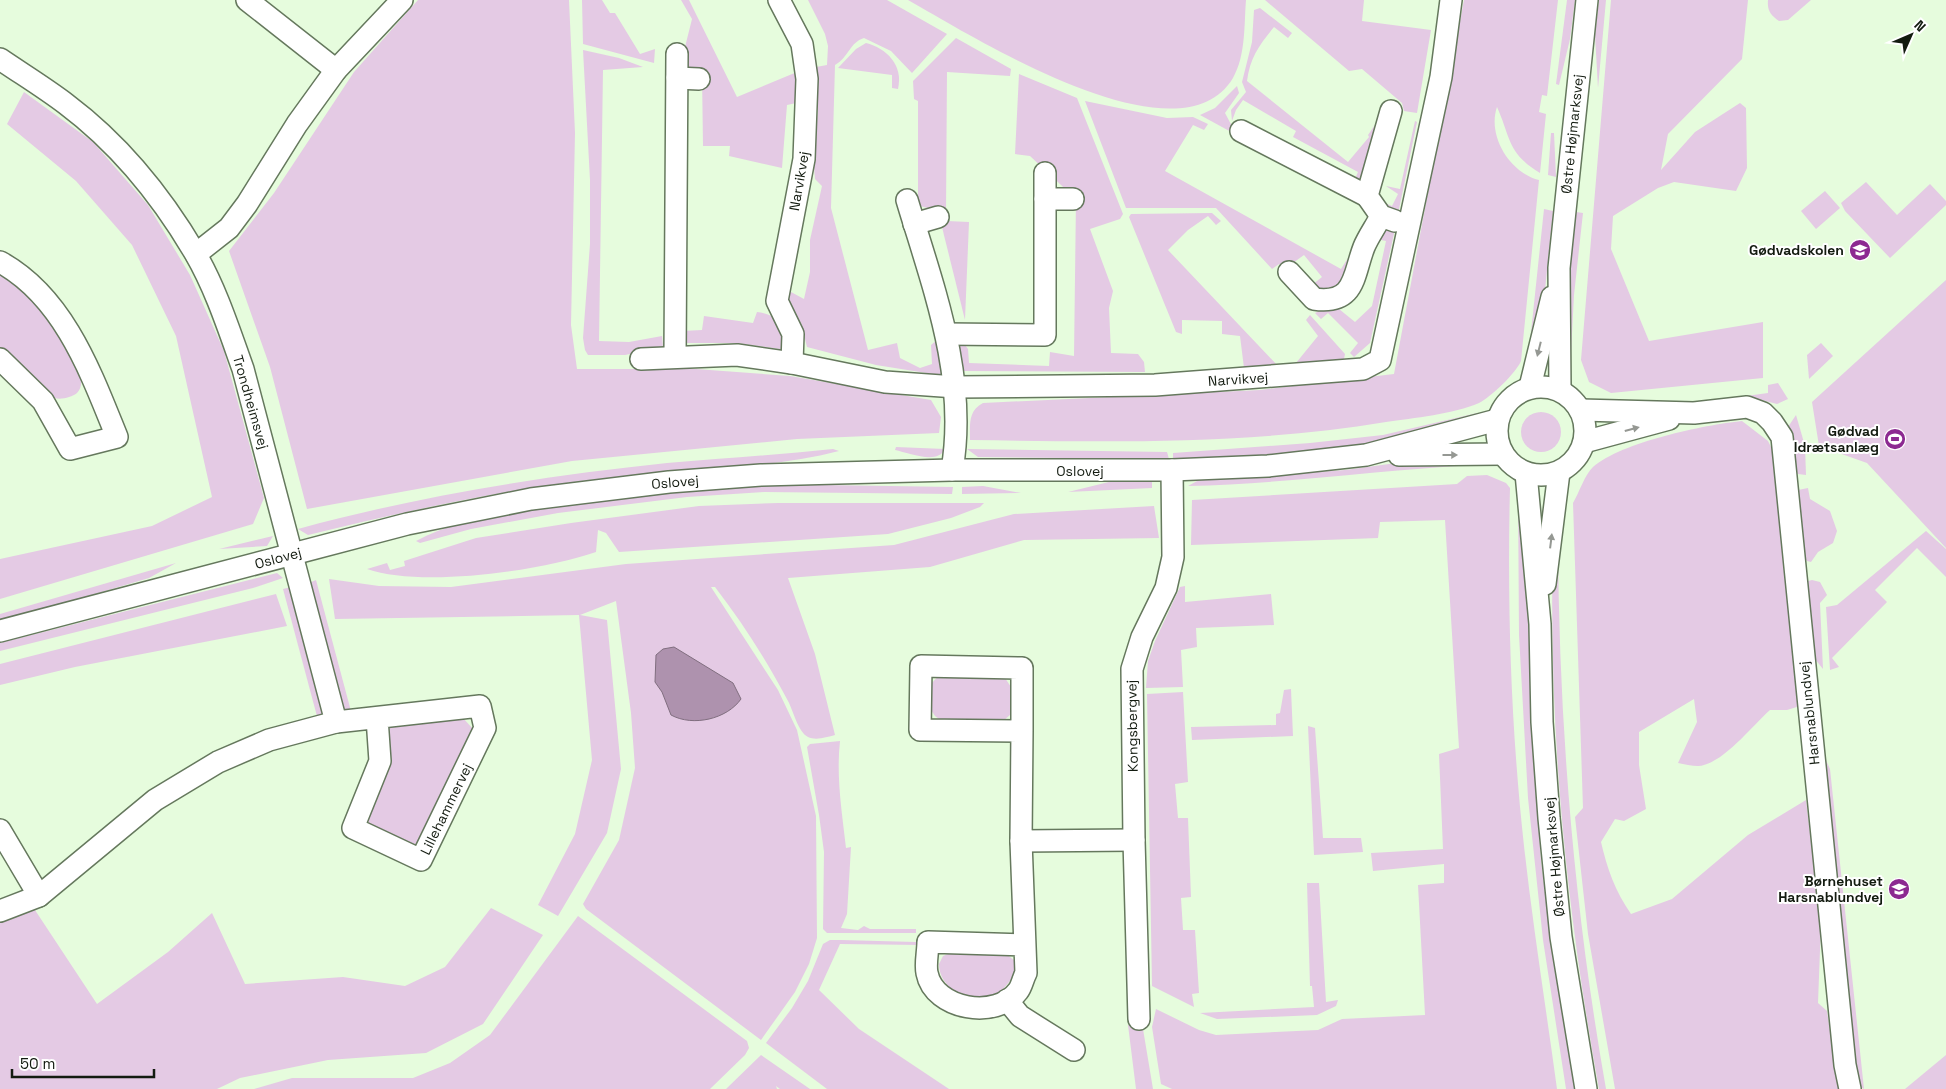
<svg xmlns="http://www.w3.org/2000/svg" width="1946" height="1089" viewBox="0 0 1946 1089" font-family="'Space Grotesk',sans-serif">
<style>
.green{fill:#e4cae4}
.water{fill:#ae92ae;stroke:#806e7f}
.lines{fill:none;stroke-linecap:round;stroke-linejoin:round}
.minor-casing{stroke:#65785d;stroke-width:24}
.minor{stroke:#fff;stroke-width:21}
.oneway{fill:#959893}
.labels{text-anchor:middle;stroke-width:4;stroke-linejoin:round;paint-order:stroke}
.street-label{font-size:14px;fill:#131b10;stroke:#fff}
.poi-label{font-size:14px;font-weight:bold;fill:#131b10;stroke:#fff;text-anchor:end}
</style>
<rect width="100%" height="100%" fill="#e6fcdd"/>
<g class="green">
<path d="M418,0h151l6,133 -4,192 6,44h119l94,7 141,24 10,17 -2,16 -142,6 -225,22 -265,48 -37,-142 -41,-116 45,-58 80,-121z"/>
<path d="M582,0h20l8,13h5l25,41 15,-5 -1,14 -71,-19z"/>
<path d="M681,0h8l48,97 60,-25 4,30 -14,3 -5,63 -53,-12 1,-10h-27l-1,-72 -11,-4 -9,-11 10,-40z"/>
<path d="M808,0h79l60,34 -35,39 -21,-22 -27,-13c-14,4 -16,20 -29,27l-4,143 37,142 29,-7 3,15 20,10 12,-4 -1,-19 6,-5 8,36 -69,-11 -69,-18 -6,-24 -13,-11 -1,-17 4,-3 13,7 6,-27v-32l12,-54 -7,-7 -1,-12 4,-59 -2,-41 11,-2 1,-19 -3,-12z"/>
<path d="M908,0h338c-2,25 0,55 -13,78 -54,90 -264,-44 -325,-78z"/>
<path d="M1265,0h99l-2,21 69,9 -14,83 -13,-2 -2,-8 -40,-34 -13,2z"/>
<path d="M1464,0h94l-11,96 -5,-1 -3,17 7,2 -6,59c-33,-20 -29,-35 -43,-66 -10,29 13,66 42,73l-18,181c-5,12 -30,36 -42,42 -25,11 -66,15 -93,19 -138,23 -277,20 -416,18 0,-16 -2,-29 13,-37l277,-13 134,-16z"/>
<path d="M1567,0h8l-5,39 -11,46 -3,-1z"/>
<path d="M1599,0h7l-8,88 -3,-53z"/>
<path d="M1611,0h137l-6,59 -74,75 -7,36 34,-38 45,-29 6,5 1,60 -11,23 -62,-9 -16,6 -45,28 -2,33 38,92 114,-19v56l-152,15 -22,-11 -8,-22z"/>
<path d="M1768,0h43l-23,20 -9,1c-8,-6 -12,-10 -11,-21z"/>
<path d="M1260,8l32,25 -4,5 -14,-11c-15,18 -24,31 -27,54l101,81 21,-25 -1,-2 13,-19 -17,63h-9l3,-7 -65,-35 3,-6 -53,-31 -7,10 -4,11 -1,-11 15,-18 -4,-10 10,-40 2,-32z"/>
<path d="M956,38l55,31 -1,7 -63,-4 -1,141 -26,-7 -2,-6v-99l-4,-2 -1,-18z"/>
<path d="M866,43c20,5 38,22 32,46l-6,-1v-13l-54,-7 18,-19z"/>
<path d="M583,50l36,8 24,9 -40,3 -4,271 30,1 33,-6 1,11 -38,8h-37l-3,-5 -2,-12 7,-94v-64z"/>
<path d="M1019,74l58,24 46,116 -3,5 -30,10 23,62 -4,17 2,45 27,1 6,8 1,10 -184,-1 -4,-25 4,-2 4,1 3,4 1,14 80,3 1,-14 24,4 2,-157 -46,-43 -15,-2z"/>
<path d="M1237,86l2,7 -14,20 9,17 -1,3 -33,-18 15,-7z"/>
<path d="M24,92l69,50 55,63 42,70 34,76 40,147 -11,26 -253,75v-40l152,-33 60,-29 -36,-161 -44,-91 -56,-64 -69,-57z"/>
<path d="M1085,101l82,17 26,-1 15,7 -4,6 -11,-5 -28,46 176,98 12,-19 -10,34 -19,11 -12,-10 10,-8 -18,-22 -18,13 -7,-4 -7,5 -56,-61h-90z"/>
<path d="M1415,121l2,1 -19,92 -6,-2 -12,-11 12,5 6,-12 -12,-8 14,3z"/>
<path d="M1551,133h3l2,44 -8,-2z"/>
<path d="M1866,182l31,33 33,-31 16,17v4l-56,53 -45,-47 -4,-8z"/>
<path d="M1825,191l15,17 -24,21 -15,-18z"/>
<path d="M1544,209l9,2 -10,99 -16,60z"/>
<path d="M1576,212l7,1 -9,82 -4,77 -1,-95z"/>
<path d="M1212,213l9,8 -5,4 -8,-9 -20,14 -20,20 109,115 -33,3 -4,-32 -18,-2v-13l-40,-1v14l-6,-2 -47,-115 2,-3z"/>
<path d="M947,221l22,1 -4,98 -24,-97z"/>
<path d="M1386,228l9,1 -25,114 -16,14 -4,-4 8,-10 -30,-30 -7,6 -6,-6 15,-7 9,3 16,13 17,-16 14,-65 -10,-2z"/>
<path d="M0,267c19,14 101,105 77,126 -5,4 -16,7 -22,5 -17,-7 -40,-34 -55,-47z"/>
<path d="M1946,280v268l-79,-85 -48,-17 -7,-44z"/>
<path d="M757,312c25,3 23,17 30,38l-50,-7h-51l-4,-12 20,-1 2,-14 49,7z"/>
<path d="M1310,315l35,39 -1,5 -48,4 22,-27 -12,-16z"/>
<path d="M1821,343l12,13 -24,23 -2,-24z"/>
<path d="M1778,383l10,16 -11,5 -31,-8 22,-3v-8z"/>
<circle cx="1541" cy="432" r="20"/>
<path d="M1477,413l2,5 -88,24 -92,11 -126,7v-7l137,-10 73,-8z"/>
<path d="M1796,415l9,31 1,29 -8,-1 -5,-6 -5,-41z"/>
<path d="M1742,421l26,20 7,14 25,251 -13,4h-17c-18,16 -48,55 -72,56 -6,0 -14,-2 -20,-3l19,-41 -3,-23 -55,33v33l7,44 -22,12 -9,-2 -14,23c6,26 14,49 30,72l41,-15 76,-64 58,-35 15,124 -3,79 9,8 12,78h-224l-27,-155 -13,-117 8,-9 -10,-305c6,-10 12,-29 20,-36 29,-25 111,-42 149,-46z"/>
<path d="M896,447l49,2c-7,16 -36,4 -50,1z"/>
<path d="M833,449l6,2c-74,19 -156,18 -233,27 -101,11 -200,33 -298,57l-10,-6c120,-33 245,-53 369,-66 55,-5 110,-8 166,-14z"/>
<path d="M967,449l200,3 2,7 -191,-2z"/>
<path d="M1426,459l49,6c-96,5 -191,19 -287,21l11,-6 146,-10z"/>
<path d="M1487,475l19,8 4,5c-3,118 1,240 14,358 9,81 22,162 33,243h-385l-11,-5 -9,-57 4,-18 43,21 17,5 102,-5 24,-11 83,-4 -7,-130 26,-2v-19l-71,7 -2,-18 72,-4 -4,-95 20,-6 -14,-228 -65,2 -2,16 -187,7 1,-45 265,-16 10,-8z"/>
<path d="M1113,481h39v7l-84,4z"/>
<path d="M762,484l191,3 -1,7 -188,-2 -77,5 -129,16 -87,16 -51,14 -4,-2c35,-19 75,-24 114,-31 77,-13 154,-20 232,-26z"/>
<path d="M983,486l38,7 -59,1v-7z"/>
<path d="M1808,488l2,11 20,12 7,20 -4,12 -15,9 -7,10 -4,-1 -5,-7 -6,-58 2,-6z"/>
<path d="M1518,491l10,94 3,138 10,138 13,103 21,125h-9l-23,-149 -15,-142 -9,-163z"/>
<path d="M778,503h206l-4,4 -29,11 -63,16 -269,18 -13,-19 -8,-3 -2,22c-55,19 -175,36 -229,17l20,-6 3,7 15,-4 -1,-5 72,-23 95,-15 128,-17z"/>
<path d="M1154,506l5,32 -135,2 -94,27 -142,11 27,76 20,81c-8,2 -19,6 -27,2 -10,-5 -15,-27 -20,-36 -21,-40 -46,-79 -73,-114h-4l67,103 19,40 19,86 1,122 -8,26 -14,28 -34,48 -175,-131 -3,-5 36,-64 16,-72 -4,-55 -15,-112 -36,14 27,5 14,149 -14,64 -49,83 -20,-11 37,-71 17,-74 -13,-145 -244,4 -6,-40 50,7 72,1 175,-23 268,-19 120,-31z"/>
<path d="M1926,531l20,18v28l-29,-29 -42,42 12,12 -55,56 7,9 -9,3 -4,-63 11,-2z"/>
<path d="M273,536l-6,10 -48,3z"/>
<path d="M1553,542h5c1,184 16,366 48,547h-7c-33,-181 -51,-363 -46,-547z"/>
<path d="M176,563l-27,15 -149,44v-8z"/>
<path d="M277,573l6,5 -30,10 -253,63v-8z"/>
<path d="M316,580l36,135 -9,-6 -34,-126z"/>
<path d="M1812,580l8,2 7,13 -7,8 3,66 -12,-15 -6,-72z"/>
<path d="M1185,586v16l86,-8 3,31 -78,3 1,19 -16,3 2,37 -37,1 2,-27 7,-20 25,-54z"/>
<path d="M291,587l33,125 -6,8 -35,-131z"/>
<path d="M276,594l11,32 -212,41 -75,18v-21z"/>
<path d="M941,673l64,5 8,12 -2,24 -9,8h-59l-8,-6 -4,-6 -2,-20 2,-6z"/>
<path d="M1291,689l2,47 -101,4 -1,-13 85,-2v-11l4,-1 4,-23z"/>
<path d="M1183,692l5,90 -13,2 3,34h10l3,79 -10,1 2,32h12l4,63 -7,1 2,13 -42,-21 -5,-292z"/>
<path d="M461,716l14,15 -52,108 -7,6h-7l-39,-19 -3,-8 19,-87 5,-7z"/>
<path d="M1818,725l4,2 3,31 5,11 34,320 -5,-3 -3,-8z"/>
<path d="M1308,726l7,2 8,110h38l2,14 -49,3z"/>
<path d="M840,741c-4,36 2,71 6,107l5,-1 -4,67 -6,14 17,2 6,-4 6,3h46v4h-89l-4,-4 1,-77 -5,-37 -12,-68 3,-3z"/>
<path d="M1307,883h12l7,119 12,-2 -2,6 -19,9 -100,4 -17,-6 114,-6 -2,-21h-2z"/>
<path d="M33,907l64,97 71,-52 44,-39 33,71 98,-7 62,9 40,-19 46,-59 52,27 -60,89 -57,29 -98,7 -88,18 -23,11h-217v-169z"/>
<path d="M578,916l169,125 2,7 -4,7 -35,34h-456l38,-11h121l37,-15 40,-28z"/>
<path d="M841,940l75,2 5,3 -81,-1 -21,46 40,39 90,60h-122l-61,-46 26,-35 16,-27 15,-37 7,-4z"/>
<path d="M953,952l52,1 10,8 1,11c-6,9 -12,18 -21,23 -23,11 -56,-5 -56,-31l4,-8z"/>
<path d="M1139,1022l3,1 11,66h-17l-8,-64z"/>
<path d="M761,1055l49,34h-30l-4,-3 1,3h-51z"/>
<path d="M1946,1055v34h-41z"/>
</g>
<path class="water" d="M674,647l59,36 8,16c-14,20 -48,28 -70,16l-9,-23 -7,-10 1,-27 7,-6z"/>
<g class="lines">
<g class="minor-casing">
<g id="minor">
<path d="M247,0l89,70"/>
<path d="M779,0l23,44 5,35 -3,80 -27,142 16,33 -1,29"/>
<path d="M0,59c22,15 45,29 66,45 52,39 96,93 129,149 21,36 34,77 48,116l93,353"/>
<path d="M677,78l22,1"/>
<path d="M1391,111l-24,85 14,20 14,5"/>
<path d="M1241,131l126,65"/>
<path d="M1045,199h28"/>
<path d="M907,200c26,87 61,177 45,270"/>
<path d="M914,224l24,-7"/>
<path d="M196,254l33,-26 18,-24 50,-80 39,-54 66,-70"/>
<path d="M0,262c64,35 91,111 117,175l-47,12 -27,-48 -43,-42"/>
<path d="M1289,272l25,27c42,6 39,-24 50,-52 4,-10 12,-21 17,-31"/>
<path d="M946,334l99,1v-162"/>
<path d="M675,357l2,-303"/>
<path d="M641,359l96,-4 55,8 93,19 71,5 199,-2 208,-16 17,-9 61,-283 10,-77"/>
<circle cx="1541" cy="431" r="44"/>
<path d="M1530,387l22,-90"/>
<path d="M1560,390l-1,-122 28,-268"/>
<path d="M1581,410l113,3 53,-6 16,6 9,9 10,15 63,628 5,24"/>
<path d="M1584,442l85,-23"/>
<path d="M1399,455l104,-1"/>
<path d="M1526,473l14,151 2,98 7,96 12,119 25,152"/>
<path d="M1545,584l14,-112"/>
<path d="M0,631l407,-107 124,-25 138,-17 92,-7 191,-5h220l96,-4 98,-11 131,-35"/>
<path d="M1022,731v-63l-101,-2 -1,64 102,1 -1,110 113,-1"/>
<path d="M0,830l39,66"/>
<path d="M1021,841l5,132c-3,5 -4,13 -8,18 -21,29 -84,19 -91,-18 -2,-9 1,-21 1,-31l96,3"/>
<path d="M0,911l39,-15 116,-96 63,-38 51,-22 67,-18 144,-16 5,22 -64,132 -68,-32 27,-67 -3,-43"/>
<path d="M1007,1000l13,16 54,34"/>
<path d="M1139,1019l-5,-179 -2,-171 10,-32 24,-49 7,-31 -1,-87"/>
</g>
</g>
<use href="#minor" class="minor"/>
</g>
<defs><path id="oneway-solid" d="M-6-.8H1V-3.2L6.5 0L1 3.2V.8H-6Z" transform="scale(1.25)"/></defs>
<g class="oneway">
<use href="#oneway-solid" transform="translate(1539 349) rotate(104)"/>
<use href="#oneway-solid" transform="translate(1632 429) rotate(-15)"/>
<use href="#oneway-solid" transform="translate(1450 455)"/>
<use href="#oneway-solid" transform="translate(1551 541) rotate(-83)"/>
</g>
<defs>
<g id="school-disc" transform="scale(1.125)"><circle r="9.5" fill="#8c2991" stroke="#fff"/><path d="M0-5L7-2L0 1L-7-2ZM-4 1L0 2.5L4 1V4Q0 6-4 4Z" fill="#fff"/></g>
<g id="stadium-disc" transform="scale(1.125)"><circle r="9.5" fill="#8c2991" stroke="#fff"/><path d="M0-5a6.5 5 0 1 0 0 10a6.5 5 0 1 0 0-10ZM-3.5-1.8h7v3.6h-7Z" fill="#fff"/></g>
</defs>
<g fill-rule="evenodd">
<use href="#school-disc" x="1860" y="250"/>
<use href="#stadium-disc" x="1895" y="439"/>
<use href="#school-disc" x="1899" y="889"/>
</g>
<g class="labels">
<g class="street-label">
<text transform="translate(1572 134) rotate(-84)" y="5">Østre Højmarksvej</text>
<text transform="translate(799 181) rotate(-80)" y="5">Narvikvej</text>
<text transform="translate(1238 379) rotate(-4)" y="5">Narvikvej</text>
<text transform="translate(251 402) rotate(74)" y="5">Trondheimsvej</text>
<text x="1080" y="476">Oslovej</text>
<text transform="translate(675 482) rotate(-5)" y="5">Oslovej</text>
<text transform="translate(278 558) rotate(-15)" y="5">Oslovej</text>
<text transform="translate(1809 713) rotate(-96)" y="5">Harsnablundvej</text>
<text transform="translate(1132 726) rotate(-91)" y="5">Kongsbergvej</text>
<text transform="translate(446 809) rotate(-64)" y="5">Lillehammervej</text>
<text transform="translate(1554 857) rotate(-95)" y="5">Østre Højmarksvej</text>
</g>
<g class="poi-label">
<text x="1844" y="255">Gødvadskolen</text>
<text x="1879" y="436">Gødvad<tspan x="1879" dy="16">Idrætsanlæg</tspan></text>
<text x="1883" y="886">Børnehuset<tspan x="1883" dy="16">Harsnablundvej</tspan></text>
</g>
</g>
<g transform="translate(1911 35) rotate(45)" stroke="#ffffff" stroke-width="4" paint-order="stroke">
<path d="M0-4L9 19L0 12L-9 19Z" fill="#131b10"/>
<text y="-8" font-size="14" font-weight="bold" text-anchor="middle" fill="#131b10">N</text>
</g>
<path d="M12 1069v8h142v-8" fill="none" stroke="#131b10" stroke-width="2.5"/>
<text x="20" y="1069" font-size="15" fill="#131b10" stroke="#ffffff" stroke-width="4" paint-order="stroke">50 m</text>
</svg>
